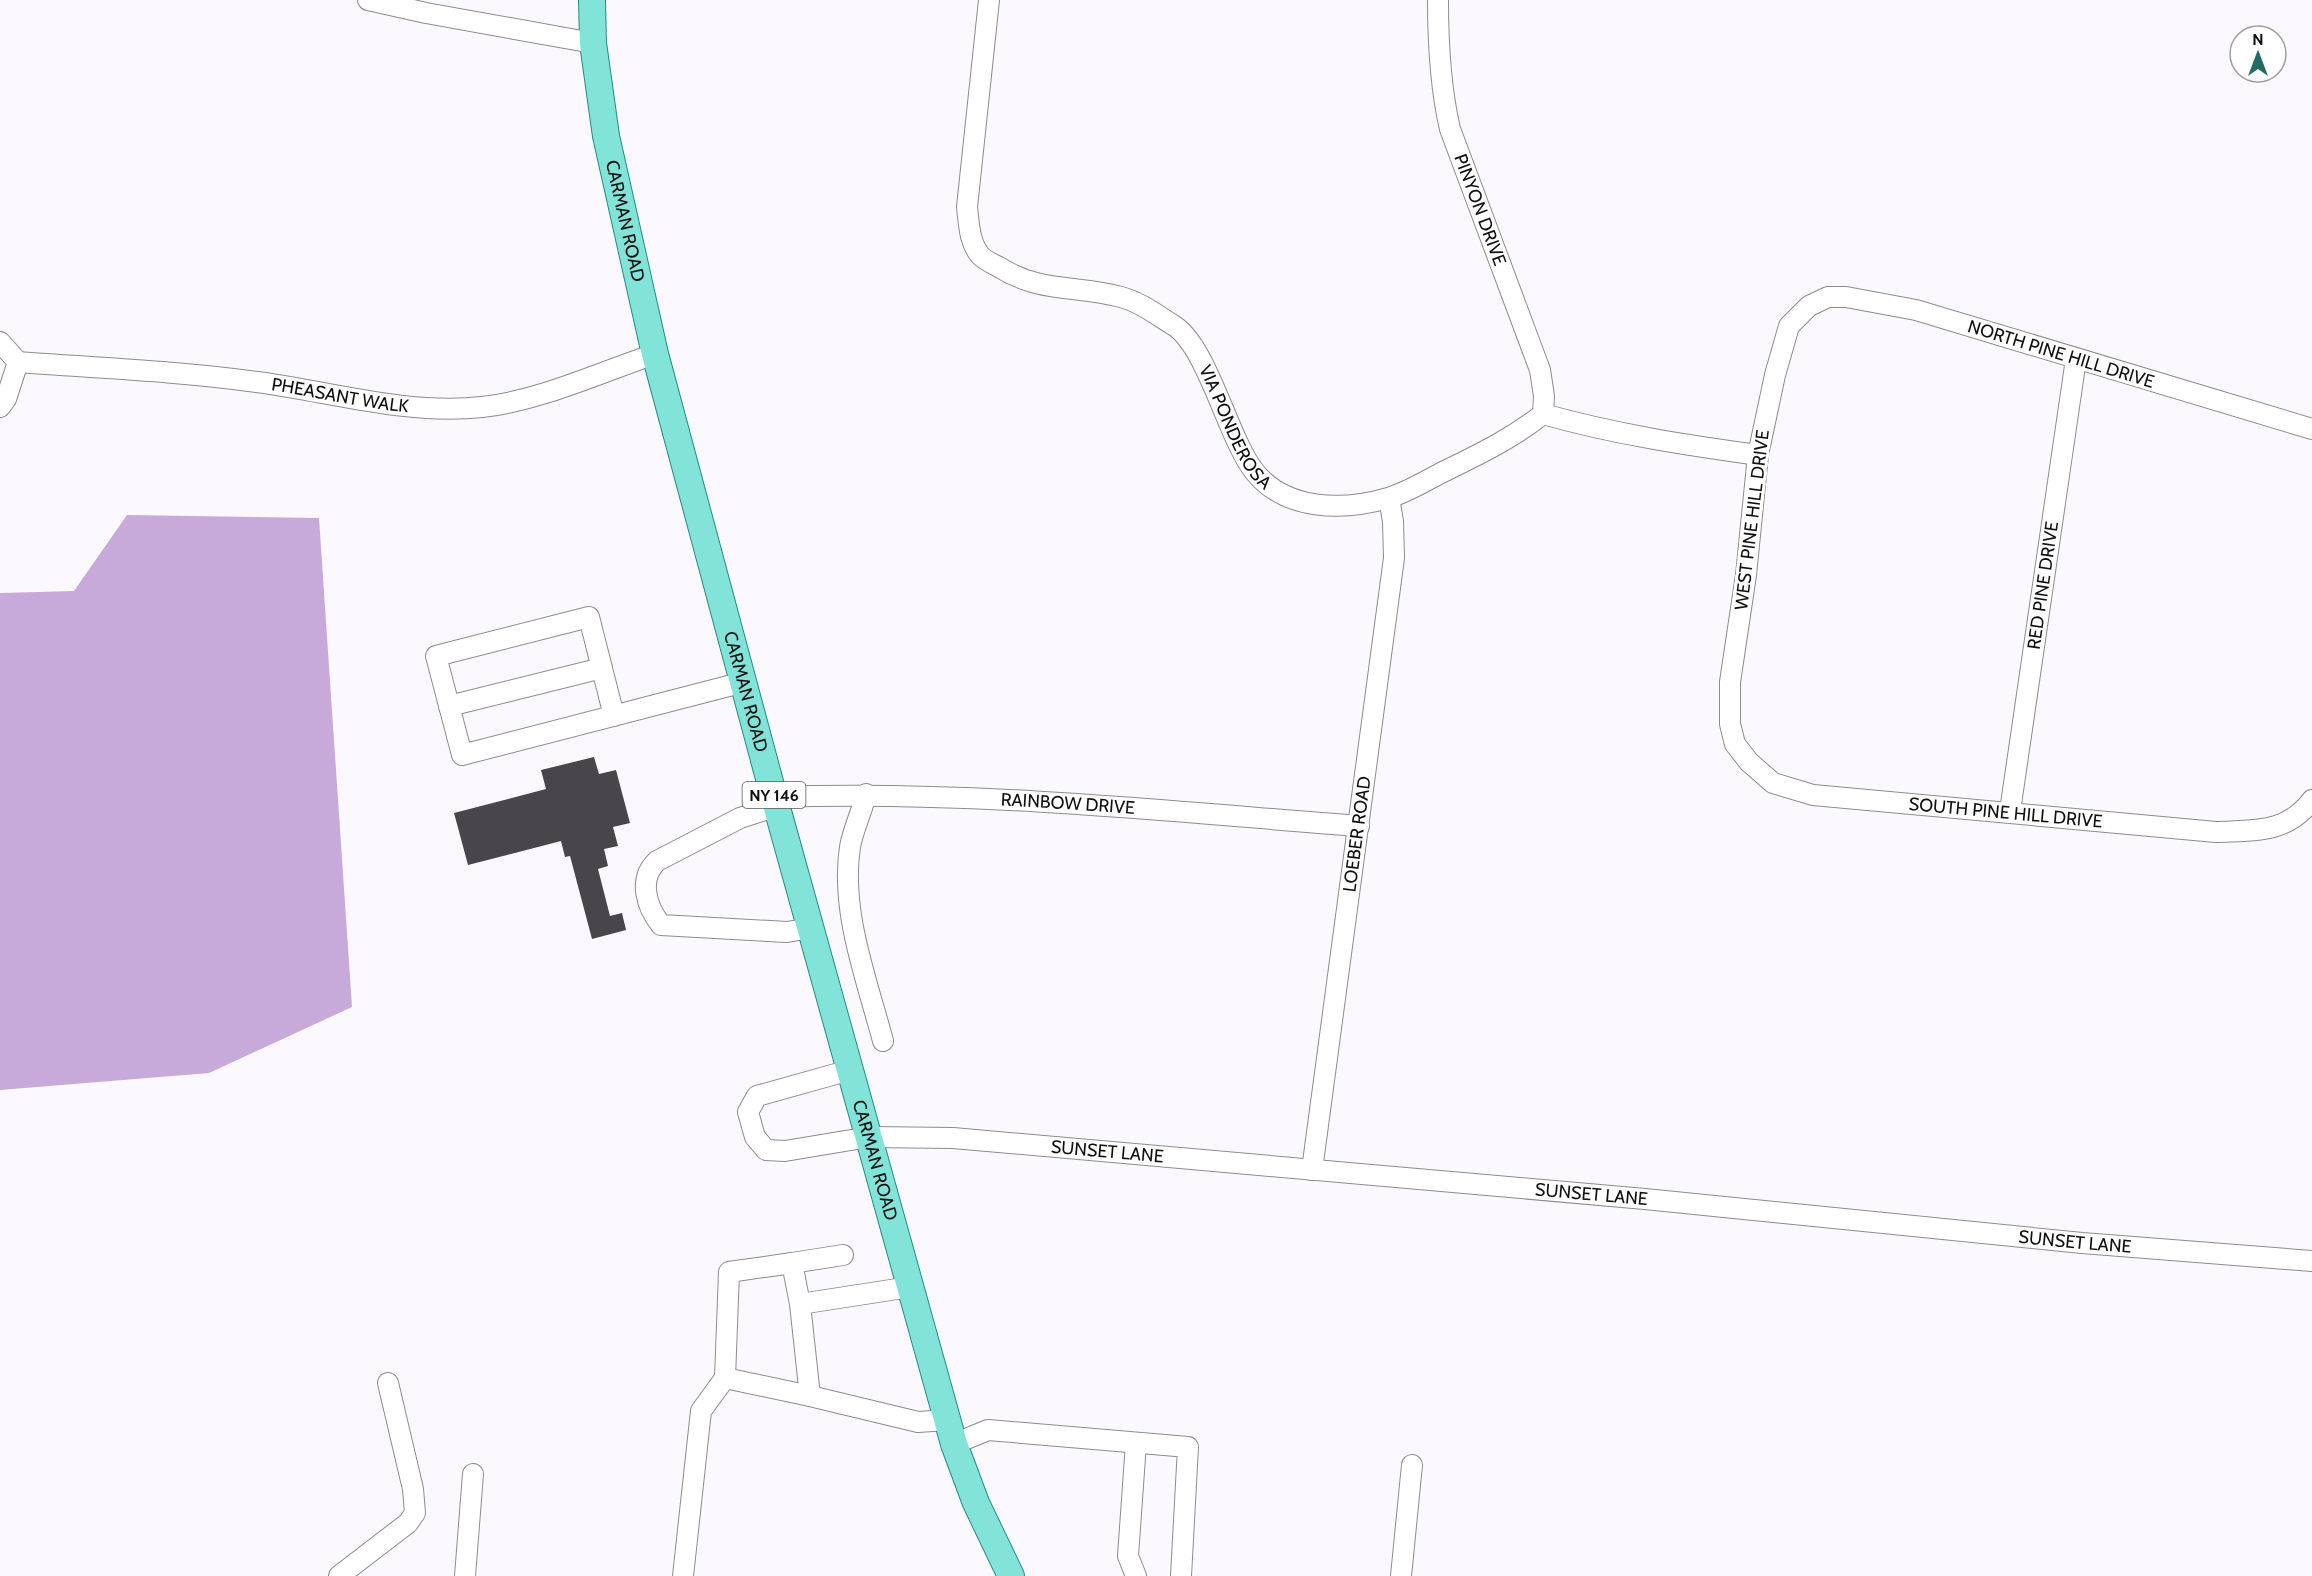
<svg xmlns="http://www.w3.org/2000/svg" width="2312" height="1576" viewBox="0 0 2312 1576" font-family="Cabin,sans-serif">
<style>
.forest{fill:#c8aada}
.building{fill:#49464b}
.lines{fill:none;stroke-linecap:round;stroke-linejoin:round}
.minor-casing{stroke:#8e8b90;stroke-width:22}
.major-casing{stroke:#248d82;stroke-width:28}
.minor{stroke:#fff;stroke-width:20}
.major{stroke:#82e3d9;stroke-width:26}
.labels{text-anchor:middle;stroke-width:6;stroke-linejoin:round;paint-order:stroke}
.shield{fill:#fff;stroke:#585858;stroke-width:1.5}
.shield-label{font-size:16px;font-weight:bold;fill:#111011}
.street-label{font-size:18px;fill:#111011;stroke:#fff}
</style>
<rect width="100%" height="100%" fill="#fcf9fe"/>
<path class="forest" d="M127,515l192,3 33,489 -143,66 -209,17v-497l74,-2z"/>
<path class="building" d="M594,757l5,17 17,-4 14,53 -17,4 5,19 -14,3 4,17 -10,3 12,47 12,-3 4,17 -34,9 -22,-83 -5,1 -4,-16 -93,24 -14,-52 92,-24 -5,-19z"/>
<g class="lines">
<g class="minor-casing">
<g id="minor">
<path d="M368,0l58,13 167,30"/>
<path id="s1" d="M989,0l-22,207c2,16 2,35 13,48 4,5 13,9 19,12 40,26 78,18 122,30 19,5 36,18 52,28 34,20 55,113 81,146 31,40 89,40 134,27 21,-6 42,-20 61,-29 33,-16 65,-32 94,-55 71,20 142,31 215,41"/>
<path id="s2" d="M1438,0c0,44 2,86 12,129l90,241 4,26 -1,18"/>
<path d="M0,342l18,20 -12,37 -6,8"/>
<path id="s3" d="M18,362c79,6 160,9 239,20 75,10 149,33 225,25 57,-6 119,-35 173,-53"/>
<path id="s4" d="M2312,429l-396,-119 -70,-13h-18l-19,9 -20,20 -14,49 -17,80 -12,120 -16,107v42l5,20 14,18 24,21 40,12 403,37c39,-2 70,2 96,-32"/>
<path d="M449,706l153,-38"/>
<path d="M614,716l-25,-99 -153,39 26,99 282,-73"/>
<path d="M866,794c-4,18 -13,35 -16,53 -10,64 17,133 33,194"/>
<path id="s5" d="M774,797c196,-7 390,14 585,29"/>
<path d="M777,806l-37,12 -83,43c-19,18 -11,45 4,64l126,7 24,-4"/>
<path id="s6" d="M2010,811l66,-452"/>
<path id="s7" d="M850,1070l-93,26 -9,16 7,25 11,13 19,1 84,-14 84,1 692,61 437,44 230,18"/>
<path id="s8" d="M1312,1170l82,-612 -1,-37 -4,-23"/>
<path d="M792,1263l51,-8"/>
<path d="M910,1287l-110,17 10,92 108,26 29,-2"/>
<path d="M800,1304l-8,-41 -63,9 -4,106 85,18"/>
<path d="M1136,1443l-8,113 8,20"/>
<path d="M954,1444l34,-14 200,17 -7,129"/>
<path d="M339,1576l69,-53 7,-10 -2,-24 -25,-106"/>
<path d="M465,1576l8,-102"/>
<path d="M683,1576l18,-165 24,-33"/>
<path d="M1401,1576l11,-111"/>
</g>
</g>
<g class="major-casing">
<g id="major">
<path id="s9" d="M592,0l1,43 13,93 49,218 119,443 180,647 22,59 35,73"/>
</g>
</g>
<use href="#minor" class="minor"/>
<use href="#major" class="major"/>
</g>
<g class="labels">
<rect class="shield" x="742.5" y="782" width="63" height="26" rx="4.5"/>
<g class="shield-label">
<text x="774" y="801">NY 146</text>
</g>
<g class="street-label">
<text dy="6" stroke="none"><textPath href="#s2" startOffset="216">PINYON DRIVE</textPath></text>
<text dy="6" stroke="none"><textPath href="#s9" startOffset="224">CARMAN ROAD</textPath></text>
<text transform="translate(2061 354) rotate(17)" y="6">NORTH PINE HILL DRIVE</text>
<text dy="6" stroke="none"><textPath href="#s3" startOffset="324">PHEASANT WALK</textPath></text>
<text dy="6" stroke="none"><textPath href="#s1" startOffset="588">VIA PONDEROSA</textPath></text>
<text transform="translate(1752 520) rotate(-83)" y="6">WEST PINE HILL DRIVE</text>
<text dy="6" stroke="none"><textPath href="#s6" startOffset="228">RED PINE DRIVE</textPath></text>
<text dy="6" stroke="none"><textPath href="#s9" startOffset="710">CARMAN ROAD</textPath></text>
<text dy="6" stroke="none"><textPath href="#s5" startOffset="294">RAINBOW DRIVE</textPath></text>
<text dy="6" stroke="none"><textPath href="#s4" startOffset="1266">SOUTH PINE HILL DRIVE</textPath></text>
<text dy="6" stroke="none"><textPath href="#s8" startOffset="339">LOEBER ROAD</textPath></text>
<text dy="6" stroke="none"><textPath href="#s7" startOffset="501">SUNSET LANE</textPath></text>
<text dy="6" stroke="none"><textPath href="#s9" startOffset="1196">CARMAN ROAD</textPath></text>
<text dy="6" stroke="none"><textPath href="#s7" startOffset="987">SUNSET LANE</textPath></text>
<text dy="6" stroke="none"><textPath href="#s7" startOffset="1473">SUNSET LANE</textPath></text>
</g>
</g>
<g transform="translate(2258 54)"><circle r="28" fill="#ffffff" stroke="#a09fa0" stroke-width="1.5"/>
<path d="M0-4.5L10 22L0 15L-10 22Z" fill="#246c63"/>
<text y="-9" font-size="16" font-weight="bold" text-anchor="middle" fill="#111011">N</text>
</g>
</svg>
